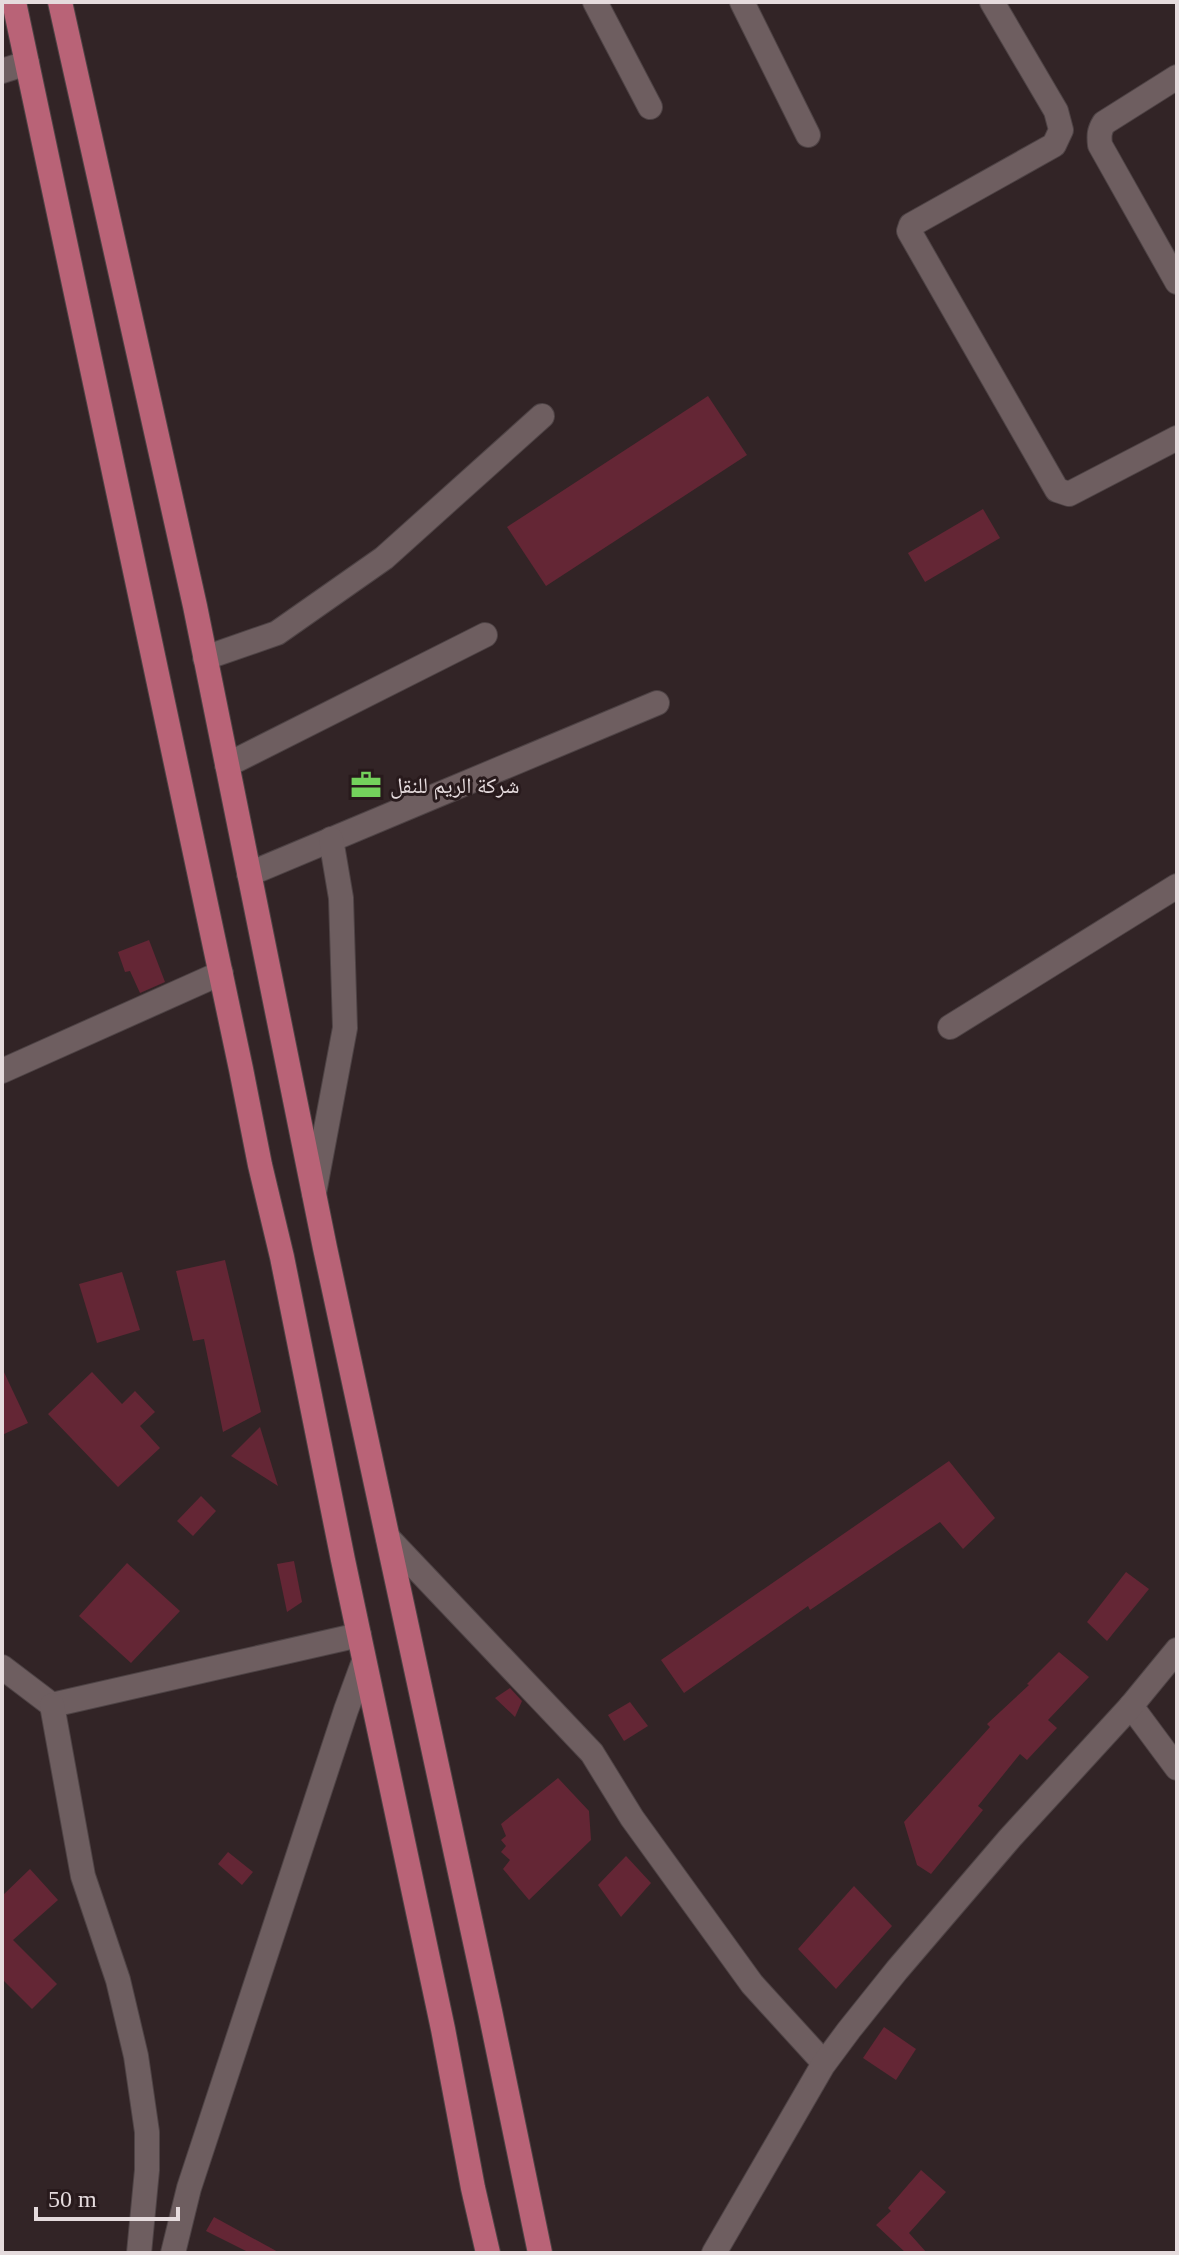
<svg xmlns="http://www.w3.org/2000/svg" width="1179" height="2255" viewBox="0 0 1179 2255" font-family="'Times New Roman','Noto Naskh Arabic',serif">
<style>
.building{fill:#642635}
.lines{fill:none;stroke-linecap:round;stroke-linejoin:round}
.minor-casing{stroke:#4e4345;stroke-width:26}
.major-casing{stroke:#4e4345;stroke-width:26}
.minor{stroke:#6e5e60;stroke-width:24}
.major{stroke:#b96377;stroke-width:24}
.labels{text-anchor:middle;stroke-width:6;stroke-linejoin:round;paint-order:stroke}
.poi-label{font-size:22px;fill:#e5dbdd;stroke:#281a1c;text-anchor:start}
</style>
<rect width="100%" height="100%" fill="#322426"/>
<g class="building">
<path d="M708,396l39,59 -201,131 -39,-59z"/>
<path d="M983,509l17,29 -75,44 -17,-29z"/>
<path d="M149,940l16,42 -25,11 -10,-22 -5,1 -7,-20z"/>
<path d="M225,1260l36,152 -38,20 -19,-93 -11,2 -17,-70z"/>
<path d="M122,1272l18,58 -43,13 -18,-59z"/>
<path d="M2,1368l26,55 -26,12z"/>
<path d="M92,1372l30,32 13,-13 20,21 -15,14 20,22 -42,39 -70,-73z"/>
<path d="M260,1427l18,59 -47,-30z"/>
<path d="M949,1461l46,57 -32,31 -23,-27 -130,88 -2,-4 -124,87 -23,-33z"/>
<path d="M201,1496l15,15 -23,25 -16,-15z"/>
<path d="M294,1561l8,41 -15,10 -10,-48z"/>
<path d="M127,1563l53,48 -49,52 -52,-47z"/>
<path d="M1126,1572l23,17 -42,52 -20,-19z"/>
<path d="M1059,1652l30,25 -41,43 9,8 -30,32 -7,-6 -42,52 5,4 -52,64 -14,-9 -13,-43 86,-95 -3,-3 42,-39 -2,-1z"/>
<path d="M510,1688l12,13 -7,16 -20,-19z"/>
<path d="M630,1702l18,24 -24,15 -16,-26z"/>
<path d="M558,1778l31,33 2,29 -62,60 -26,-31 7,-9 -9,-8 5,-6 -5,-6 5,-4 -5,-12z"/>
<path d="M228,1852l25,20 -11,13 -24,-21z"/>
<path d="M626,1856l25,27 -30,34 -23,-32z"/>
<path d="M30,1869l28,31 -45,40 44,44 -25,25 -30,-30v-83z"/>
<path d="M854,1886l38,40 -56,63 -38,-40z"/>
<path d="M884,2027l32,22 -20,31 -33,-22z"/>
<path d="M921,2170l25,22 -37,41 18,20h-21l-30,-28 15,-14 -3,-3z"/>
<path d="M214,2217l66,36h-30l-44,-22z"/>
</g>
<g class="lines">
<g class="minor-casing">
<g id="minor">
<path d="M595,2l55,105"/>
<path d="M742,2l66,133"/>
<path d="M992,2l64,109 5,19 -7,15 -143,80 -2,6 148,259 12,4 108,-56"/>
<path d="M2,71l25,-8"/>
<path d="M1177,77l-73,46c-5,8 -5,13 -4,22l77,137"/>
<path d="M205,658l72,-25 107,-75 158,-142"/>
<path d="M227,765l258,-130"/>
<path d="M249,874l408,-171"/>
<path d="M950,1027l227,-141"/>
<path d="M2,1071l219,-98"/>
<path d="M314,1193l31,-165 -4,-130 -10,-59"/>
<path d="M388,1538l204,215 40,65 120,166 72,79"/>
<path d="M2,1667l50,38 307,-70"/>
<path d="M52,1705l31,171 35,104 18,76 11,76v38l-8,83"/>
<path d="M1131,1706l46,62"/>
<path d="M173,2253l16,-65 157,-478 18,-49"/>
<path d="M714,2253l109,-188 26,-35 48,-60 113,-132 121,-132 46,-56"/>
</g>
</g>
<g class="major-casing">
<g id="major">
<path d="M14,2l227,1067 19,96 22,92 61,303 100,469 30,159 15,65"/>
<path d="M60,2l135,604 130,642 165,763 50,242"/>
</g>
</g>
<use href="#minor" class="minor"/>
<use href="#major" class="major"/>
</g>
<defs>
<g id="office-bare" transform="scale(2.4)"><path d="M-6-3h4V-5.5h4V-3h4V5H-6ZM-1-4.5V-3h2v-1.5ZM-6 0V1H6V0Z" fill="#74d25c" stroke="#281a1c" stroke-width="2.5" paint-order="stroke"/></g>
</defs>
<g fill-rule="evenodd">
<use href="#office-bare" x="366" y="785"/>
</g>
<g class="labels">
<g class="poi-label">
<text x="390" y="793">شركة الريم للنقل</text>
</g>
</g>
<rect width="1179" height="2255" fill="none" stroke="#e5dbdd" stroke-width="8"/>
<path d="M36 2207v12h142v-12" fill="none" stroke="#e5dbdd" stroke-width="4"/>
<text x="48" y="2207" font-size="24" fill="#e5dbdd" stroke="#281a1c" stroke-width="6" paint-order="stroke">50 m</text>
</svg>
